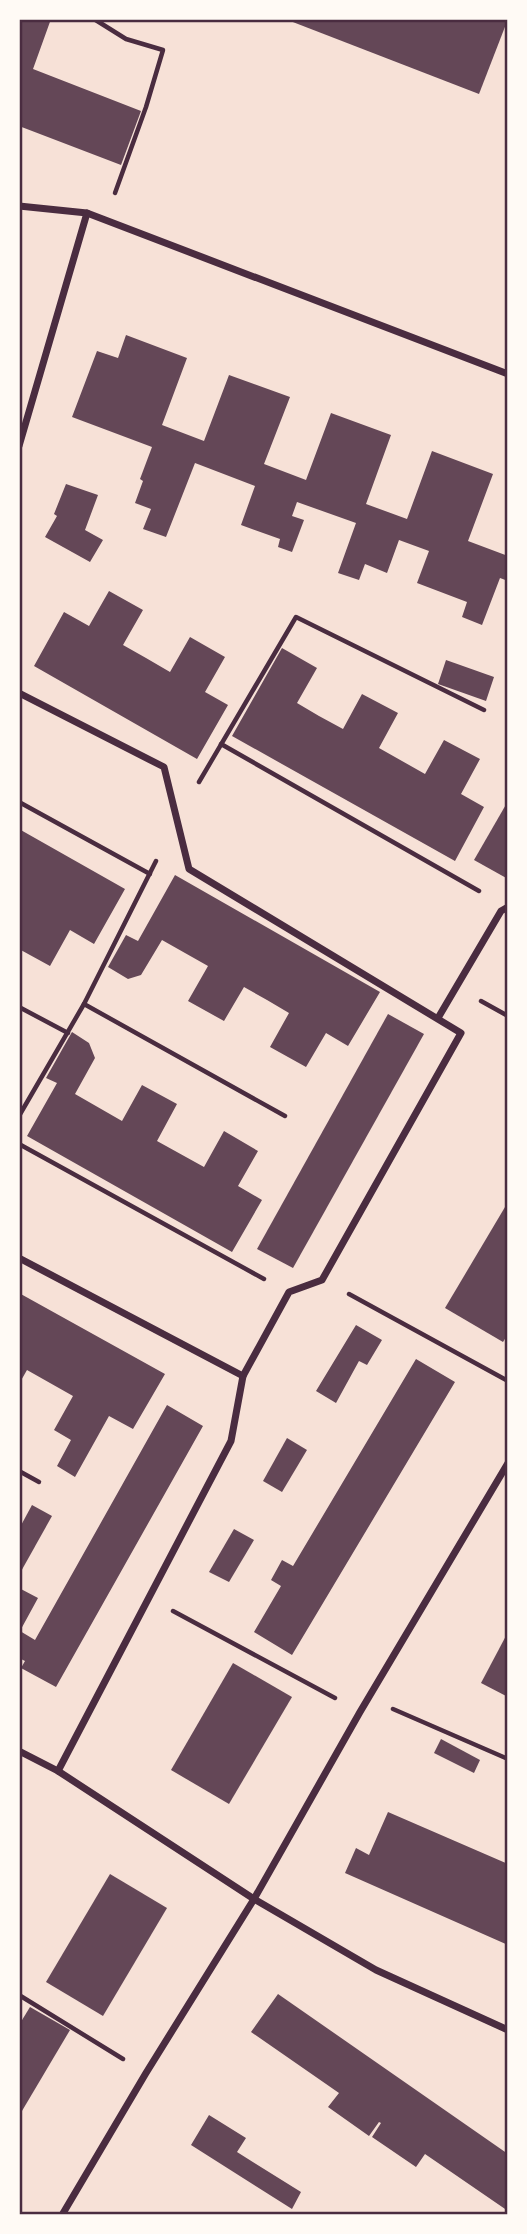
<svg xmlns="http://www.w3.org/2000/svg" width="527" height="2234" viewBox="0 0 527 2234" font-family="'Libre Baskerville',serif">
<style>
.building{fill:#644757}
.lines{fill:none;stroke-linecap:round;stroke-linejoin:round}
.path{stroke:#4a2c40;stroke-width:4.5}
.minor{stroke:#4a2c40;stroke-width:7}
.neatline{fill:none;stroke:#4a2c40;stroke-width:2.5}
</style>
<rect width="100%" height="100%" fill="#f7e1d7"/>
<g class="building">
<path d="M19,19h32l-18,50 108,42 -20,54 -102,-39z"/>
<path d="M285,19h223l-29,75z"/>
<path d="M126,335l61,23 -25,67 42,16 25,-66 61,22 -26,67 42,16 25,-67 60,22 -25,69 41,15 25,-68 61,23 -25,67 40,15v25l-8,-3 -18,47 -20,-8 5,-15 -50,-19 12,-32 -30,-11 -12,33 -22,-9 -6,16 -21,-7 18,-50 -59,-21 -5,14 12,4 -12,32 -14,-5 2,-8 -39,-14 14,-39 -60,-23 -29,74 -23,-8 8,-20 -16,-6 8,-22 -3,-2 12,-32 -80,-30 25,-66 21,7z"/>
<path d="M66,484l32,11 -13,35 18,10 -13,22 -45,-25 12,-21 -3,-2z"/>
<path d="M109,591l34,19 -20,35 23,13 24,14 20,-35 35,20 -20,35 23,13 -31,54 -163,-93 30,-54 25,14z"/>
<path d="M282,648l35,20 -20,35 22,13 24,13 19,-35 36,19 -19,35 46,26 19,-34 36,19 -19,35 23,13 -29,54 -223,-125z"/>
<path d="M446,660l48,17 -8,24 -48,-17z"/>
<path d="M508,801v78l-34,-19z"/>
<path d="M19,829l106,60 -31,55 -24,-14 -20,36 -31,-17v-12l3,-5 -3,-1z"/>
<path d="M175,875l205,117 -32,54 -22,-13 -20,34 -36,-20 19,-34 -22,-13 -23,-13 -20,34 -36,-20 20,-35 -46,-26 -21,35 -13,4 -20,-12 18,-32 12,6z"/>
<path d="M388,1014l36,20 -131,234 -36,-19z"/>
<path d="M72,1032l17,11 6,15 -20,36 47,27 20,-36 35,19 -20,37 47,26 20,-36 34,20 -20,35 24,14 -30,52 -205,-116 30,-53 -11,-5z"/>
<path d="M508,1202v132l-5,8 -58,-34z"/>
<path d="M19,1293l146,81 -32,55 -24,-13 -34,61 -18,-11 14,-26 -17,-10 19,-34 -46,-26 -8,14z"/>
<path d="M356,1325l26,15 -15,25 -8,-4 -23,42 -20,-12z"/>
<path d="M416,1359l39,23 -163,273 -38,-23 27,-46 -10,-6 11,-20 11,6z"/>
<path d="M167,1405l36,21 -147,261 -35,-19 4,-7 -6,-3v-70l19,10 -18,33 15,9z"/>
<path d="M287,1438l20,12 -25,42 -19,-11z"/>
<path d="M32,1505l20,11 -33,59v-46z"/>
<path d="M234,1529l20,11 -25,42 -20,-10z"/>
<path d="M508,1632v65l-27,-14z"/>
<path d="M233,1663l59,34 -63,107 -58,-34z"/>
<path d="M441,1739l39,21 -6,13 -40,-20z"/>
<path d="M388,1812l120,52v81l-163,-72 11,-25 13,7z"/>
<path d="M110,1874l57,34 -64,108 -57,-34z"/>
<path d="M278,1994l230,160v57l-83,-57 -9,13 -44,-30 9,-14 -2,-1 -10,14 -41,-29 11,-14 -88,-61z"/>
<path d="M30,2007l40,23 -51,86v-91z"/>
<path d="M209,2115l37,23 -9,14 64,40 -9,17 -101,-64z"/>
</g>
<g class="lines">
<g class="path">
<path d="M94,19l32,20 37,11 -17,57 -31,86"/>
<path d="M221,744l258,147"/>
<path d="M199,782l97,-165 188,93"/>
<path d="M19,802l131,72"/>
<path d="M481,1001l27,15"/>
<path d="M84,1004l201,112"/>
<path d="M19,1007l49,26"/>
<path d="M19,1116l65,-112 72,-143"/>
<path d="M19,1144l245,135"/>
<path d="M349,1294l159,87"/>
<path d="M19,1471l20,11"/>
<path d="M173,1611l162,87"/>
<path d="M393,1709l115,50"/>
<path d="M19,1995l104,64"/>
</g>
<g class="minor">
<path d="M19,206l68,7 421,161"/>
<path d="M19,446l68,-233"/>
<path d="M19,693l145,74 25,102 272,164 -139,247 -33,12 -46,84 -12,65 -173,330"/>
<path d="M438,1018l63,-107 7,-4"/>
<path d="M19,1258l224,118"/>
<path d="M19,1751l39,20 196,128 122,71 132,60"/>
<path d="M62,2215l84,-142 108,-174 106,-187 148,-249"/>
</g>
</g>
<rect width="527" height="2234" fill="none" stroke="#fffaf5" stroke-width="42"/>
<rect x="21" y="21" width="485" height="2192" class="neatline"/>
</svg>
